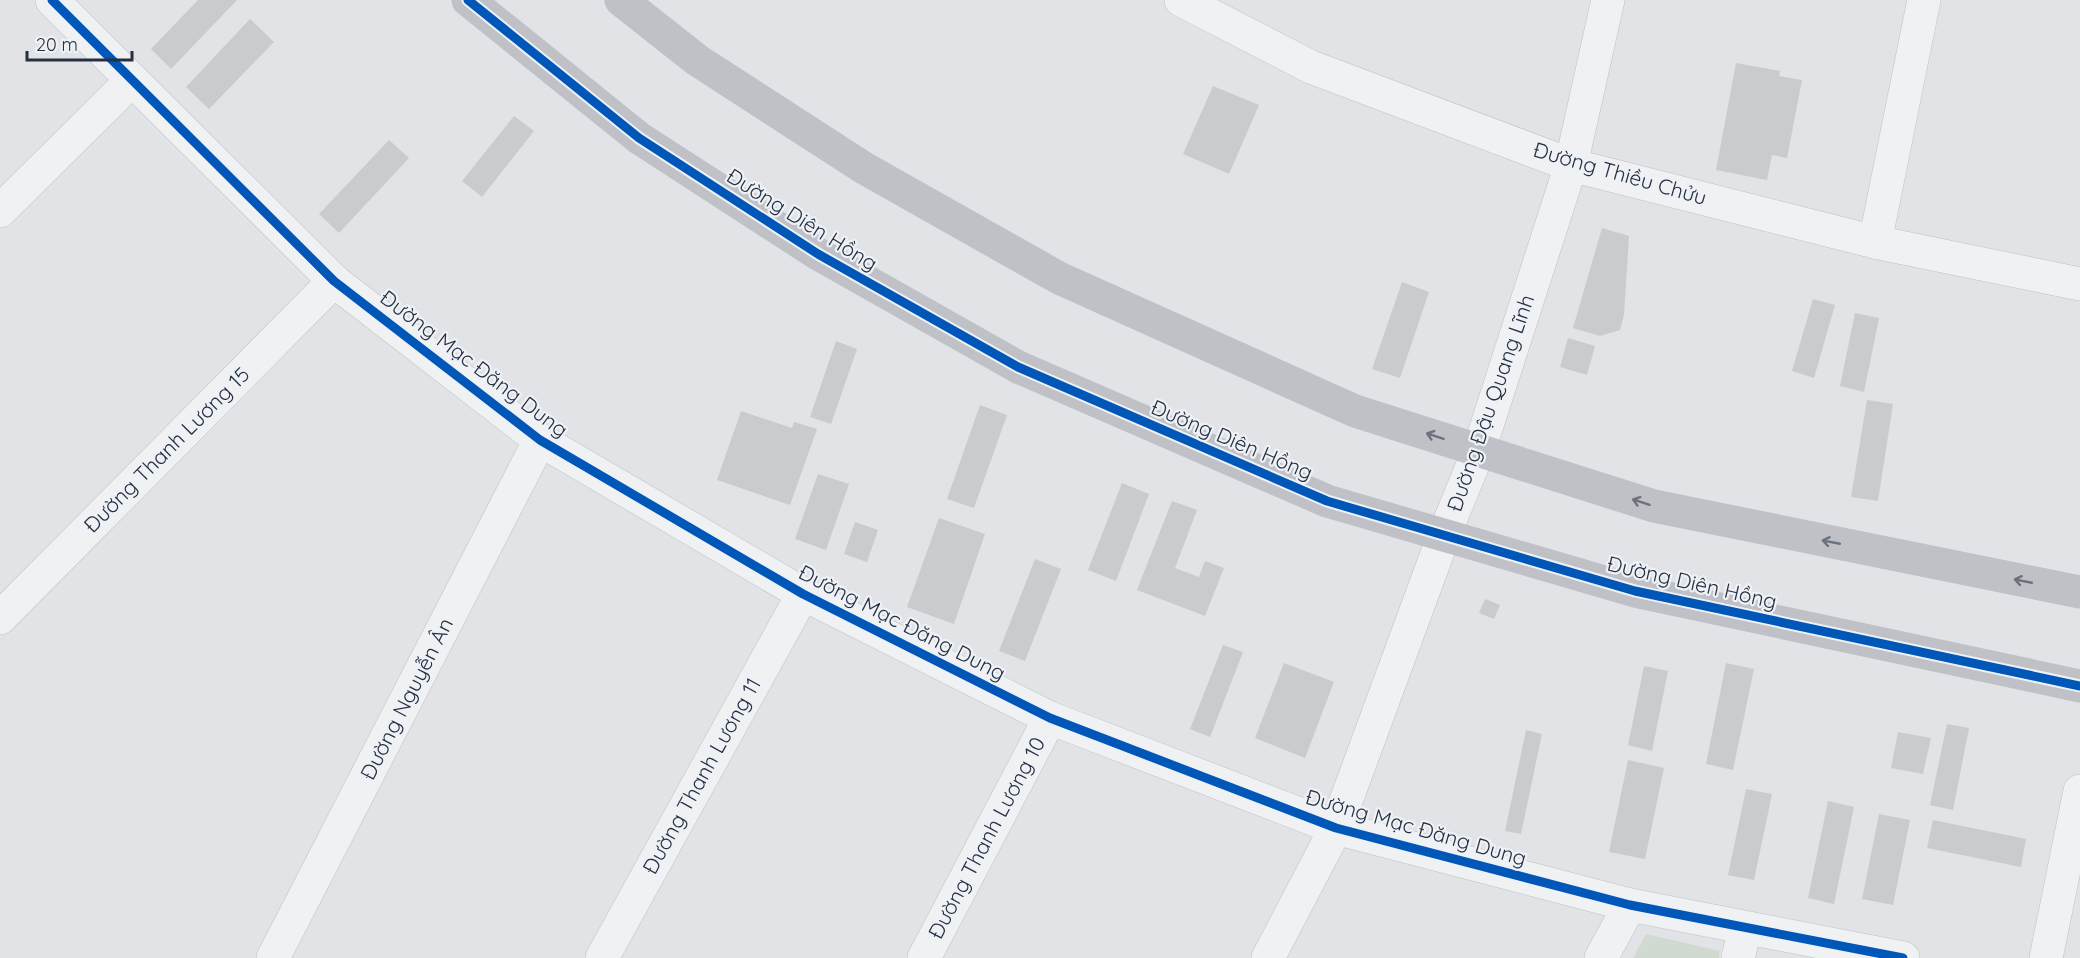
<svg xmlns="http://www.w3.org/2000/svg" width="2080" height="958" viewBox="0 0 2080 958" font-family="Quicksand,sans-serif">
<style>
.green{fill:#d1dad1}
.building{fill:#c9cbce}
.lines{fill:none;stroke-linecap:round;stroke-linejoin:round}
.street-casing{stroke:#bfc1c4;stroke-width:34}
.street{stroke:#f0f1f3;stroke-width:33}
.secondary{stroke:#bfc1c6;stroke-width:33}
.cycleway-casing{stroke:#eef1f6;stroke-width:13}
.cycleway{stroke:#0057b8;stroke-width:9}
.oneway{stroke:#6b717d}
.labels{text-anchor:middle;stroke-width:4.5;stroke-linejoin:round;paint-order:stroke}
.street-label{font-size:21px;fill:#263041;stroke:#eef1f6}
</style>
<rect width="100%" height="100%" fill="#e1e3e6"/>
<path class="green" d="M1646,934l74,17 -1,7h-86z"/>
<g class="building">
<path d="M198,0h39l-66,69 -20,-20z"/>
<path d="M250,19l24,23 -65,67 -23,-22z"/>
<path d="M1736,63l44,8 -1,5 23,4 -15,78 -15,-3 -5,25 -51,-10z"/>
<path d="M1213,86l46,19 -30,69 -46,-20z"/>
<path d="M514,116l20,15 -52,66 -20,-16z"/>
<path d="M389,140l20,18 -70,75 -20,-19z"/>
<path d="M1602,228l27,8 -5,79 -4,15 -20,6 -27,-8z"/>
<path d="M1402,282l27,10 -29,86 -28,-9z"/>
<path d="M1813,299l22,6 -21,73 -22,-7z"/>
<path d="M1855,313l24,5 -15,74 -24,-6z"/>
<path d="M1568,338l27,8 -8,29 -27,-8z"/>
<path d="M836,341l21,8 -26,75 -21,-7z"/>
<path d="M1867,400l26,4 -15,97 -27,-4z"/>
<path d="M980,405l27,10 -33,93 -27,-9z"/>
<path d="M741,411l51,17 2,-6 23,7 -27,76 -73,-25z"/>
<path d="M818,474l31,10 -23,66 -31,-11z"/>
<path d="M1122,483l27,11 -33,87 -28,-11z"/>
<path d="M1172,501l25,9 -22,58 24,9 6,-16 19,7 -19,48 -68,-26z"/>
<path d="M939,518l46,16 -31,90 -47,-17z"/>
<path d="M855,522l23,8 -11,32 -23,-8z"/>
<path d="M1035,559l26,10 -36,92 -26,-10z"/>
<path d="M1485,599l15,6 -6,14 -15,-6z"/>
<path d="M1223,645l20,7 -33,85 -20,-8z"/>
<path d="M1284,663l50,19 -29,76 -50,-20z"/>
<path d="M1726,663l28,6 -21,101 -27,-6z"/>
<path d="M1644,666l24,5 -16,80 -24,-6z"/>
<path d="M1947,724l22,4 -16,82 -23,-5z"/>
<path d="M1526,730l16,4 -21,100 -16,-3z"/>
<path d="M1898,732l33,6 -8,36 -32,-6z"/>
<path d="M1628,760l36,8 -19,91 -36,-7z"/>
<path d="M1746,789l26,5 -18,86 -26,-5z"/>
<path d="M1828,801l26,6 -20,97 -26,-6z"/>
<path d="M1879,814l31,6 -17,85 -31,-6z"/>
<path d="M1933,820l93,19 -5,28 -94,-19z"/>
</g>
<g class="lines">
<g class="street-casing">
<g id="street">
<path d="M52,0l282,281 206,159 263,154 247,124 286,110 294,77 273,53"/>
<path d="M1181,0l130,67 260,98 304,77 205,42"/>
<path d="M0,211l132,-131"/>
<path d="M1875,242l49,-242"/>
<path d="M0,618l334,-337"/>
<path d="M273,958l267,-518"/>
<path d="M602,958l201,-364"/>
<path d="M924,958l126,-240"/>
<path d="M1268,958l68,-130 108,-293 35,-85 92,-285 37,-165"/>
<path d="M1601,958l29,-53"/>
<path d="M1738,958l7,-30"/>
<path d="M2046,958l34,-167"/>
</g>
</g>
<use href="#street" class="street"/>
<g class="secondary">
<path d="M468,0l171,138 179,116 200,113 309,134 308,90 445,95"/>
<path d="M621,0l76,60 167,108 195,110 296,133 299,95 426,86"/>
</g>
<g class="cycleway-casing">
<g id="cycleway">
<path d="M52,0l282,281 206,159 263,154 247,124 286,110 294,77 273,53"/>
<path d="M468,0l171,138 179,116 200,113 309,134 308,90 445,95"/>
</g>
</g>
<use href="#cycleway" class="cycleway"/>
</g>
<defs><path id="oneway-shaft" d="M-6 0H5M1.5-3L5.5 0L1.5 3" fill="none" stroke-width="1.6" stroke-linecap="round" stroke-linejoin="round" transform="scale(1.5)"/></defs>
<g class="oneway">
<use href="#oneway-shaft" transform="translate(1435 436) rotate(-162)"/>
<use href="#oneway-shaft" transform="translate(1641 502) rotate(-162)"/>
<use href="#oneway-shaft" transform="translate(1831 542) rotate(-169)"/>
<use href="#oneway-shaft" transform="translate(2023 581) rotate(-169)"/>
</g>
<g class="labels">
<g class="street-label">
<text transform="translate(1620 174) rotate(16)" y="7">Đường Thiều Chửu</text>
<text transform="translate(802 220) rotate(32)" y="7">Đường Diên Hồng</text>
<text transform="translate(474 364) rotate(37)" y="7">Đường Mạc Đăng Dung</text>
<text transform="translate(1491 403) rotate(-71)" y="7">Đường Đậu Quang Lĩnh</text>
<text transform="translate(1232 440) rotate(23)" y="7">Đường Diên Hồng</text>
<text transform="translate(167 450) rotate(-45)" y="7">Đường Thanh Lương 15</text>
<text transform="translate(1692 583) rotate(13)" y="7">Đường Diên Hồng</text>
<text transform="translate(902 623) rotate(27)" y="7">Đường Mạc Đăng Dung</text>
<text transform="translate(407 699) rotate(-63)" y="7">Đường Nguyễn Ân</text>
<text transform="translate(702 776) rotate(-61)" y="7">Đường Thanh Lương 11</text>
<text transform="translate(1416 828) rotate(16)" y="7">Đường Mạc Đăng Dung</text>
<text transform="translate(987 838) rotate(-62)" y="7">Đường Thanh Lương 10</text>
</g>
</g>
<path d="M27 51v9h105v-9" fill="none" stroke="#263041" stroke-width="3"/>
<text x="36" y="51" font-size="18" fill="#263041" stroke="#eef1f6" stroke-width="4.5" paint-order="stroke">20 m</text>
</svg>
